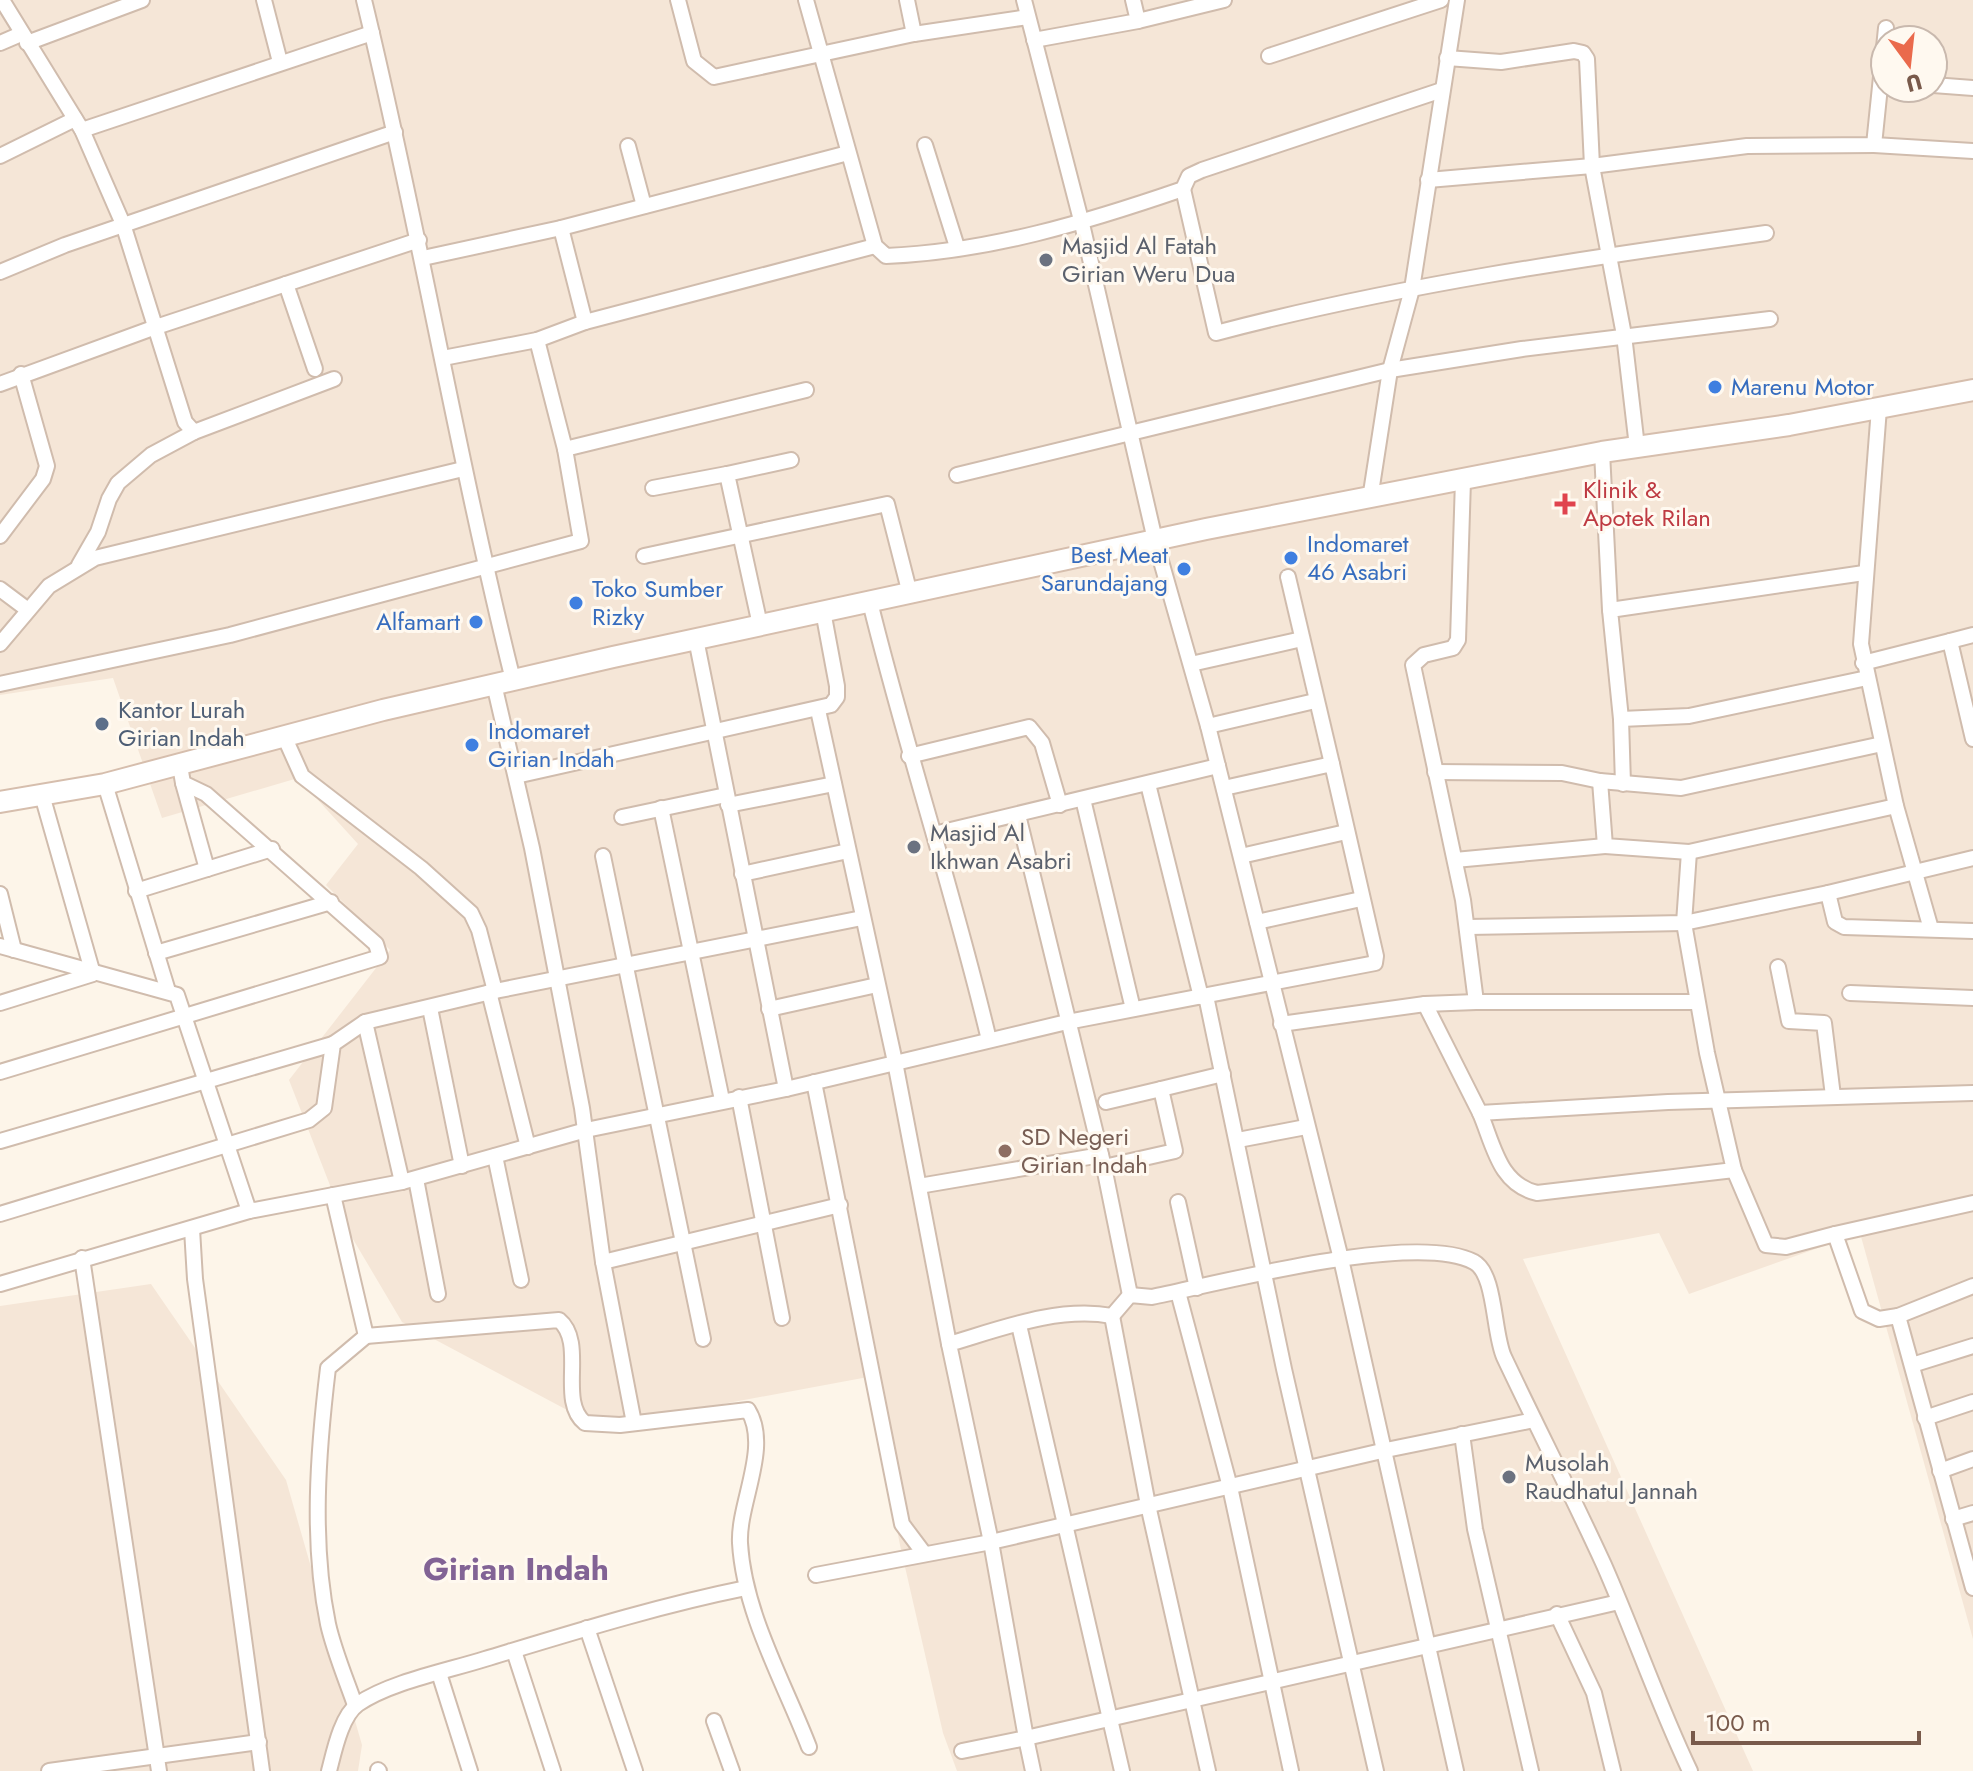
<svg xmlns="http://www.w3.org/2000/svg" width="1973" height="1771" viewBox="0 0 1973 1771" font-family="Jost,sans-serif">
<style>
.residential{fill:#f5e6d7;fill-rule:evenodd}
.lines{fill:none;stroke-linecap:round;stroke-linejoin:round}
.street-casing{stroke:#d0bcad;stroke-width:18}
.secondary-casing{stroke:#d6bead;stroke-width:24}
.street{stroke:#fff;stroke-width:14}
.secondary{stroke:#fff;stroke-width:20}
.worship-dot{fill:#6b7280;stroke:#fff9f0;stroke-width:3}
.shop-dot{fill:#3f7fe0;stroke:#fff9f0;stroke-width:3}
.health-dot{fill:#e0444e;stroke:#fff9f0;stroke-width:3}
.service-dot{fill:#5c6f8a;stroke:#fff9f0;stroke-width:3}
.education-dot{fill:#8d6e63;stroke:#fff9f0;stroke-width:3}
.labels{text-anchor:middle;stroke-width:6;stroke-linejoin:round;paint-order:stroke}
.worship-label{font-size:24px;fill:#5b616d;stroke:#fff9f0;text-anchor:start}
.shop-label{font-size:24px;fill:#366cbe;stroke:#fff9f0;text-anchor:start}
.health-label{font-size:24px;fill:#be3a42;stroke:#fff9f0;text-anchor:start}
.service-label{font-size:24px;fill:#4e5e75;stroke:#fff9f0;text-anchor:start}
.education-label{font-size:24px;fill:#785e54;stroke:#fff9f0;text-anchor:start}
.district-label{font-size:32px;font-weight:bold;fill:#826395;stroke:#fff9f0}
</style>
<rect width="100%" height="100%" fill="#fdf5e9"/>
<g class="residential">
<path d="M0,0h1973v1639l-113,-406 -171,61 -30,-61 -136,26 230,512h-796l-14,-38 -43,-188 -32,-168 -269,50 -197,-105 -55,-93 -58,-149 101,-130 -64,-65 32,-41 -60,-66 -136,40 -49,-140 -113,17zM1885,40h48v48h-48z"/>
<path d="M151,1284l135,196 76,265 -4,26h-358v-465z"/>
</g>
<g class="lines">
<g class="street-casing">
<g id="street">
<path d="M2,0l80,130 41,94 62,198 9,10 140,-53"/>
<path d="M264,0l16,62"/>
<path d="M364,0c55,226 93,455 149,680"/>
<path d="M678,0l16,61 20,16 200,-43 114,-17"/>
<path d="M806,0l69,246 11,10c102,-4 201,-34 297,-67l6,-13 13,-6 240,-80"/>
<path d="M907,0l7,34"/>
<path d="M1024,0l58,224 73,316 53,186 133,533 115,512"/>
<path d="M1138,21l86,-21"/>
<path d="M1034,40l104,-19 -5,-21"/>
<path d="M0,43l21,-9"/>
<path d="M27,43l115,-43"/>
<path d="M1269,56l172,-56"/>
<path d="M1447,58l54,4 73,-11 9,2 4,6 5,107 32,169 13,112"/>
<path d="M1933,85l40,3"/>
<path d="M82,130l290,-97"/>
<path d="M925,145l32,102"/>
<path d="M1874,145l99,6"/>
<path d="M628,146l16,60"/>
<path d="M0,156l75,-37"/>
<path d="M1428,180l164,-14 155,-20 127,-1 12,-117"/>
<path d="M1183,189l33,144c181,-48 365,-74 550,-100"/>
<path d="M561,228l24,94"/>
<path d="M423,258l138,-30 287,-75"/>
<path d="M0,272l65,-27 330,-113"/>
<path d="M286,284l29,85"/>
<path d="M443,358l94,-18 48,-18 290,-76"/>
<path d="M0,384l153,-56 266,-88"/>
<path d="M1879,408l-18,236 35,162 35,123"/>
<path d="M565,449l241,-59"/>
<path d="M1602,452l8,158"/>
<path d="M957,475l433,-105 132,-21 248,-30"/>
<path d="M1463,480l-5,160 -5,8 -29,7 -11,10 50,235 13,102"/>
<path d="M653,488l74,-14"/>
<path d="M1370,499l20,-129 22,-81 45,-289"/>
<path d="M0,536l43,-57 4,-13 -26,-92"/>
<path d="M644,556l243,-52 23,90"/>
<path d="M79,565l19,-33 11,-33 9,-16 33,-28 43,-23"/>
<path d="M1288,577l44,187"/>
<path d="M0,589l28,21"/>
<path d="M870,602c36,147 84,290 119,438"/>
<path d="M760,625l-33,-151 64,-14"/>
<path d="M696,639l90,450"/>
<path d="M1950,641l23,-6"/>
<path d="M0,644l49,-58 46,-28 368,-89"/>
<path d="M1863,663l87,-22 23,98"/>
<path d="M1191,664l111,-25"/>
<path d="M0,684l230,-49 351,-94 -16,-92 -28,-109"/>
<path d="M494,684l38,164 50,260 21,154 31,161"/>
<path d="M818,710l77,352 54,282"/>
<path d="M1621,719l-11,-109 254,-37"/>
<path d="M1208,726l107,-25"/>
<path d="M284,736l18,40 119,92 50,45 8,17 16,61"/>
<path d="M1882,744l-201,44 -81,-7 5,65 84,6 207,-46"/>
<path d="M909,756l120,-29 13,16 18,62"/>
<path d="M1435,772l127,1 38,8"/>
<path d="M516,776l315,-71 6,-8v-11l-14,-75"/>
<path d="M183,783l24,86"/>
<path d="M105,784l63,207"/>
<path d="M1148,784l53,213"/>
<path d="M1623,784l-2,-65 68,-3 178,-38"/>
<path d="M1083,799l50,210"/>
<path d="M728,805l106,-21"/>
<path d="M661,808l61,292"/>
<path d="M1018,815l86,352 26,128"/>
<path d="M622,817l104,-22"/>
<path d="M934,834l284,-68"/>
<path d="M603,856l100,483"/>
<path d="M1241,856l105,-24"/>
<path d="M1455,860l150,-14"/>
<path d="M742,874l106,-23"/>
<path d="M136,891l136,-42"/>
<path d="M1828,893l145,-35"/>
<path d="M0,894l14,56"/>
<path d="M1257,922l104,-23"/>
<path d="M1468,927l216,-4 5,-71"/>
<path d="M0,946l177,49 72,216"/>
<path d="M156,953l175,-51"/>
<path d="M1778,967l11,54 35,2 9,73"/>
<path d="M489,992l39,155"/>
<path d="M1850,993l123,5"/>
<path d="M1206,996l78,373 92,402"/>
<path d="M0,1003l93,-29 -51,-179"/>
<path d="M1425,1004l55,109 188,-11 305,-9"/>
<path d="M430,1008l32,158"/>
<path d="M769,1009l108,-24"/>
<path d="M365,1022l37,160"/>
<path d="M1281,1024l144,-20 51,-2h221"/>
<path d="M0,1072l380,-115 -4,-13 -170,-150 -23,-11 -3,-17"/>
<path d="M814,1082l88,442 21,28"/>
<path d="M739,1097l43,221"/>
<path d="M1106,1102l55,-13"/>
<path d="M1480,1113c14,33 19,71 57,80l197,-23 -27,-117 -23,-130 144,-30 7,29 9,5 129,4"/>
<path d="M1238,1140l68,-13"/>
<path d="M0,1141l333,-97"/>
<path d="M495,1156l26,124"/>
<path d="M1104,1167l71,-16 -14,-62 62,-15"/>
<path d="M1734,1170l32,75 20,2 49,-13 27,77 17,8 19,-3"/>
<path d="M416,1179l22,115"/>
<path d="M919,1186l182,-31"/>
<path d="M333,1195l33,141 193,-16c28,23 -2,81 26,103l35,2 128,-15c23,37 -10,93 -8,133 4,70 44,139 69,204"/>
<path d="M1178,1202l19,86"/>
<path d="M0,1214l309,-94 15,-12 9,-64 32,-22 130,-31 367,-73"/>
<path d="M192,1229l3,50 67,492"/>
<path d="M1835,1234l138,-31"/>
<path d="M82,1258l77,513"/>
<path d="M603,1262l237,-57"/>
<path d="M0,1284l249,-73 153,-29 184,-52 200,-41 281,-67 308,-59 1,-7 -44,-192 -108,24"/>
<path d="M1973,1286l-75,30 75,272"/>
<path d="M1178,1292l52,195 61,284"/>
<path d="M1112,1316l36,189 60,266"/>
<path d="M1019,1325l103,446"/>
<path d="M1912,1365l61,-19"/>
<path d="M1925,1418l48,-16"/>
<path d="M1462,1434l13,95 56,242"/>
<path d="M1940,1471l33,-12"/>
<path d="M1953,1519l20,-6"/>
<path d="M816,1575l175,-33 395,-92 148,-30"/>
<path d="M1619,1602l-593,136 -35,-196 -42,-198c51,-15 109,-38 163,-28l18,-21 22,2c68,-14 264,-66 322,-35 22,12 19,71 30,95 33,70 68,138 100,208 30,68 54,139 86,206"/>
<path d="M1557,1614l37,79 19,78"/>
<path d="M587,1628l48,143"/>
<path d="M514,1651l39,120"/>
<path d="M439,1673l31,98"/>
<path d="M355,1705c-9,-26 -21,-54 -27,-81 -17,-82 -10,-173 0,-256l38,-32"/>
<path d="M714,1721l18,50"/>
<path d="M962,1751l64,-13 7,33"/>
<path d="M378,1770l1,1"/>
<path d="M49,1771l210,-29"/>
<path d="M329,1771c5,-19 12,-55 29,-67 32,-22 89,-33 127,-45 86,-26 172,-53 261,-71"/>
</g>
</g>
<g class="secondary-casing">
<path id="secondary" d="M0,802l105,-18 278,-74 230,-53 593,-128 396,-77 187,-27 184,-35"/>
</g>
<use href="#street" class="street"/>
<use href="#secondary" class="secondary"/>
</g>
<g class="worship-dot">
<circle cx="1046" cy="260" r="8"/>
<circle cx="914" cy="847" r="8"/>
<circle cx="1509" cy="1477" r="8"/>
</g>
<g class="shop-dot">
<circle cx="1715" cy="387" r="8"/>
<circle cx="1291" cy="558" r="8"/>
<circle cx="1184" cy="569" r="8"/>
<circle cx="576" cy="603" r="8"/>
<circle cx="476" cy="622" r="8"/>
<circle cx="472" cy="745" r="8"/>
</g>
<path class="health-dot" d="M1561 492h8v8h8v8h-8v8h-8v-8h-8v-8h8z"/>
<circle class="service-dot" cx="102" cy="724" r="8"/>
<circle class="education-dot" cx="1005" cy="1151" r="8"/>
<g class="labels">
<g class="worship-label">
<text x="1062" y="254">Masjid Al Fatah<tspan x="1062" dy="28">Girian Weru Dua</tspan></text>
<text x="930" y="841">Masjid Al<tspan x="930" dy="28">Ikhwan Asabri</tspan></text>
<text x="1525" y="1471">Musolah<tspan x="1525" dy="28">Raudhatul Jannah</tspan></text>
</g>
<g class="shop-label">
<text x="1731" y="395">Marenu Motor</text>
<text x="1307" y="552">Indomaret<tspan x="1307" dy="28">46 Asabri</tspan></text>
<text x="1168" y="563" text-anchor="end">Best Meat<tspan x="1168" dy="28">Sarundajang</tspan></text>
<text x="592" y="597">Toko Sumber<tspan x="592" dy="28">Rizky</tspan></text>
<text x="460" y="630" text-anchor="end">Alfamart</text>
<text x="488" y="739">Indomaret<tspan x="488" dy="28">Girian Indah</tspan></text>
</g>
<g class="health-label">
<text x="1583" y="498">Klinik &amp;<tspan x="1583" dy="28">Apotek Rilan</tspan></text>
</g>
<g class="service-label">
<text x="118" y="718">Kantor Lurah<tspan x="118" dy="28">Girian Indah</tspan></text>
</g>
<g class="education-label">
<text x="1021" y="1145">SD Negeri<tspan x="1021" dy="28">Girian Indah</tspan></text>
</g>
<g class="district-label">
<text x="516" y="1580">Girian Indah</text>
</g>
</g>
<g transform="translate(1909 64) rotate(165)"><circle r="38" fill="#fff9f0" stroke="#c9b9ae" stroke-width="2"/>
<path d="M0-6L14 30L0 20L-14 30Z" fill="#ea6a4c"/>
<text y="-12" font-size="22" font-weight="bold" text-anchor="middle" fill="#795a4b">U</text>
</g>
<path d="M1693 1731v12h226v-12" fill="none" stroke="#795a4b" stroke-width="4"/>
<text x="1705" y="1731" font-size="24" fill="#795a4b" stroke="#fff9f0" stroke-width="6" paint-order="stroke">100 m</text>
</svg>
